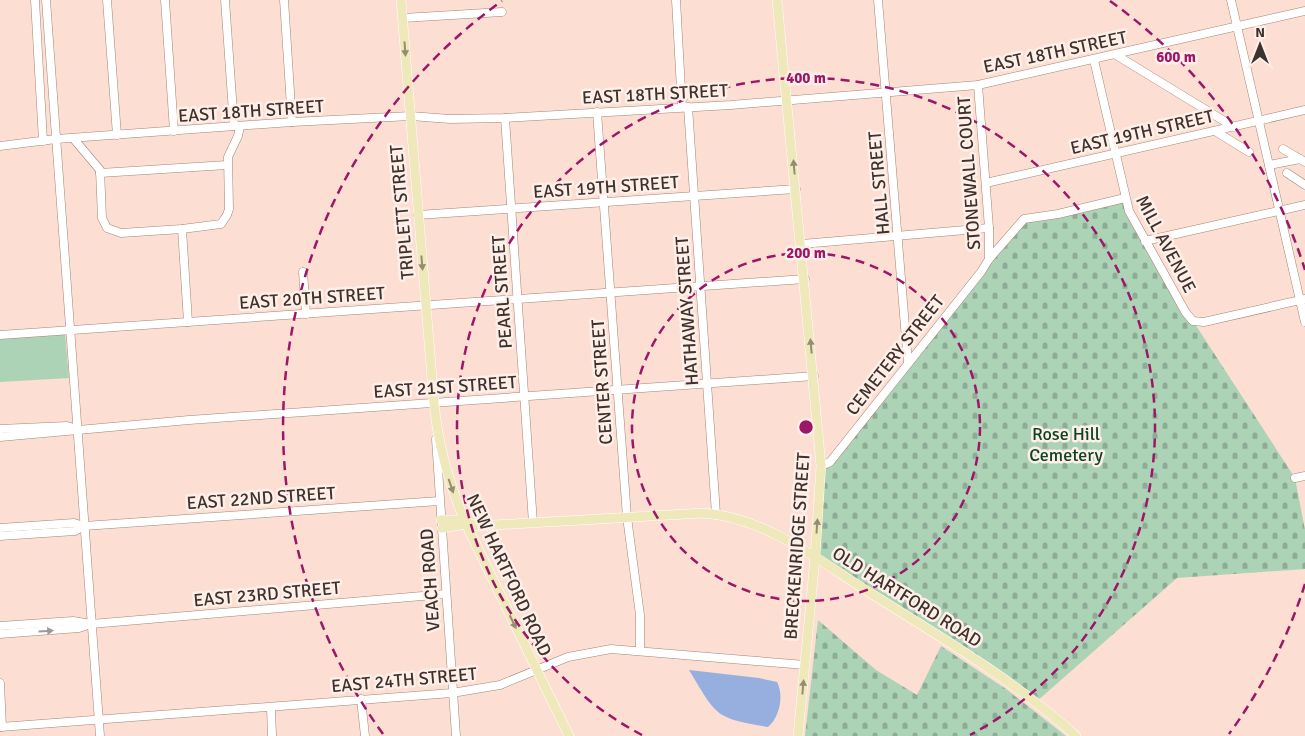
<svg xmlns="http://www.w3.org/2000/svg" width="1305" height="736" viewBox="0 0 1305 736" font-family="Signika,sans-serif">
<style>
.cemetery{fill:url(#cemetery-stones)}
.green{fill:#add3b7}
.water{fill:#96afde}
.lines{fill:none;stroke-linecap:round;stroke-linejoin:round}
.minor-casing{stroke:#a68477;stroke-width:9}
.major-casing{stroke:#fff;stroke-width:10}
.minor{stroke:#fff;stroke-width:8}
.major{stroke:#eee8ba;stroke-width:9}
.oneway{fill:#968c73}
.oneway2{fill:#9f9896}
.ring{fill:none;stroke:#9d1768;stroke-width:2.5;stroke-dasharray:9 6}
.labels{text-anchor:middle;stroke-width:5;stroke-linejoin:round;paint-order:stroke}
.street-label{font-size:18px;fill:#3f312c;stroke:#feefe9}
.park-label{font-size:18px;fill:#0a4523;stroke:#feefe9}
.centre{fill:#9d1768;stroke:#feefe9;stroke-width:2.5}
.ring-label{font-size:15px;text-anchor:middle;font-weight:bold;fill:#9d1768;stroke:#feefe9;stroke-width:5;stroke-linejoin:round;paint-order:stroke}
</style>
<defs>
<pattern id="cemetery-stones" width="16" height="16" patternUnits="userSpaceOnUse" patternTransform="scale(1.25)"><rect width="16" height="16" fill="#add3b7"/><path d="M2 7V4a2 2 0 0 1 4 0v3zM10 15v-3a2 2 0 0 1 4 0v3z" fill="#8eac95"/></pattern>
</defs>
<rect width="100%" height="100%" fill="#fcded3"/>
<g class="cemetery">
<path d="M1125,198l68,123 102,157 10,52v39l-128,9 -141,124 -221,-144 6,-92 9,-4 194,-243z"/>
<path d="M818,620l58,50 41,25 24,-49 65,43 60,47h-261z"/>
</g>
<path class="green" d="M65,334l4,44 -69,4v-43z"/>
<path class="water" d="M689,670l70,8 18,4c7,13 3,35 -9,45 -54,-9 -51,-11 -79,-57z"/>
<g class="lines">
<g class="minor-casing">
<g id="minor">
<path d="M35,0l8,141"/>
<path d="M46,0l54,736"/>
<path d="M107,0l10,135"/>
<path d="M165,0l9,131"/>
<path d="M225,0l9,126"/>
<path d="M284,0l8,122"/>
<path d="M676,0l6,107"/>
<path d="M878,0l30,363"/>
<path d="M1231,0l74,322"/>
<path d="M403,18l99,-6"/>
<path d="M1116,55l118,72"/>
<path d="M1094,60l35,151 57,102 7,8 11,1 101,-23"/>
<path d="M978,85l11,143v31"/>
<path d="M688,107l28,407"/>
<path d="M597,112l30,405 13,98v35"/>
<path d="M505,118l28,405"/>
<path d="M1215,131l34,21"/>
<path d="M73,138l27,32 2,48 5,10 14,5 61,-4 39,-5 6,-9 2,-6 -1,-52 10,-21 2,-10"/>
<path d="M0,146l56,-7 236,-17 119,-6 39,3 55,-1 226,-13 247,-20 327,-74"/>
<path d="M1283,149l22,13"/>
<path d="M1269,165l31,-6"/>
<path d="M100,173l127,-8"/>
<path d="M1287,173l18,12"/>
<path d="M986,183l319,-73"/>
<path d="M418,215l378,-26"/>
<path d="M182,229l6,93"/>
<path d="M1145,241l160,-36"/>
<path d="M802,244l187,-16"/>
<path d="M303,272l3,42"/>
<path d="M0,335l805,-56"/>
<path d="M0,429l67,-3 11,3"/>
<path d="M0,437l189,-17 625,-44"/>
<path d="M436,439l20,297"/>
<path d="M821,466l9,-4 151,-190 8,-13 35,-40 34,-5 67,-16"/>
<path d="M1295,478l10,-2"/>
<path d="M0,528l74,-5 10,3"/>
<path d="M0,536l75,-5 9,-5 355,-25"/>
<path d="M0,626l73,-5 18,3"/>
<path d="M0,634l79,-6 12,-4 355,-30"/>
<path d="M0,683l2,44"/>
<path d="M361,699l4,37"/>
<path d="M271,708l1,28"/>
<path d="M0,727l452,-34 48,-8 68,-28 43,-8 194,16"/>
</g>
</g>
<g class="major-casing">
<g id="major">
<path d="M401,0l33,403c4,43 15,81 32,121l103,212"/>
<path d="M777,0l44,466 -6,92 -17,178"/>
<path d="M441,520h18l18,6 226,-13c64,4 119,50 172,83 69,43 140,85 201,140"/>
<path d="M442,528l24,-4"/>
</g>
</g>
<use href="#minor" class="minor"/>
<use href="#major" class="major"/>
</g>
<defs><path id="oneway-solid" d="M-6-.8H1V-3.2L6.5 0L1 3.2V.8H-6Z" transform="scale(1.25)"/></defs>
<g class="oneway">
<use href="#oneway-solid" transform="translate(405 49) rotate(86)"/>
<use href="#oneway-solid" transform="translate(794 167) rotate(-95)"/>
<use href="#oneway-solid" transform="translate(422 263) rotate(85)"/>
<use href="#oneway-solid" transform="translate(811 346) rotate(-95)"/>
<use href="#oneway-solid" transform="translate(451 486) rotate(71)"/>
<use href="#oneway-solid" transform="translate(817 526) rotate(-86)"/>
<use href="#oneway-solid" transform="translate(513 622) rotate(64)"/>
<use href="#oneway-solid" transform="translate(803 687) rotate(-85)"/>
</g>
<use class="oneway2" href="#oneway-solid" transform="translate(46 631) rotate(-4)"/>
<g class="ring">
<circle cx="806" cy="427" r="174"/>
<path d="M642 735A349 349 0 1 1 970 735"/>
<path d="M1305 584A523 523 0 0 1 1229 734M383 734A523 523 0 0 1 502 1M1110 1A523 523 0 0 1 1305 270"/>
</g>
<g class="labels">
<g class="street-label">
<text transform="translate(1055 52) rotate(-12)" y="6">EAST 18TH STREET</text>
<text transform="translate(655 94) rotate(-3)" y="6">EAST 18TH STREET</text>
<text transform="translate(251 111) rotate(-4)" y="6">EAST 18TH STREET</text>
<text transform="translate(1142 132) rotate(-13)" y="6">EAST 19TH STREET</text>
<text transform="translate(969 173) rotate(-94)" y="6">STONEWALL COURT</text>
<text transform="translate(879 183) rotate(-95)" y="6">HALL STREET</text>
<text transform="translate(606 187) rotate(-4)" y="6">EAST 19TH STREET</text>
<text transform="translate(402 212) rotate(-95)" y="6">TRIPLETT STREET</text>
<text transform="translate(1166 244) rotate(62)" y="6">MILL AVENUE</text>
<text transform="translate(502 292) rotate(-94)" y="6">PEARL STREET</text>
<text transform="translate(312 298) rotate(-4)" y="6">EAST 20TH STREET</text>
<text transform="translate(687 311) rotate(-94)" y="6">HATHAWAY STREET</text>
<text transform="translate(895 355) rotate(-52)" y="6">CEMETERY STREET</text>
<text transform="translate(602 382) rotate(-94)" y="6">CENTER STREET</text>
<text transform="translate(445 387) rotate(-4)" y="6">EAST 21ST STREET</text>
<text transform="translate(261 498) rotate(-4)" y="6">EAST 22ND STREET</text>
<text transform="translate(797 546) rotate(-86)" y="6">BRECKENRIDGE STREET</text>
<text transform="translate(509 575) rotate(65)" y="6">NEW HARTFORD ROAD</text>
<text transform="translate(430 580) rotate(-94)" y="6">VEACH ROAD</text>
<text transform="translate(267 594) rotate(-5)" y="6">EAST 23RD STREET</text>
<text transform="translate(907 597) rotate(32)" y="6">OLD HARTFORD ROAD</text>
<text transform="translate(404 680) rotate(-5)" y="6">EAST 24TH STREET</text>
</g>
<g class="park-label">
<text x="1066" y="440">Rose Hill<tspan x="1066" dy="21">Cemetery</tspan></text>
</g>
</g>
<circle cx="806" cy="427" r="8" class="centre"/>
<g class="ring-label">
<text x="1176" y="62">600 m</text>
<text x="806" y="83">400 m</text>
<text x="806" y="258">200 m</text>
</g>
<g transform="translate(1260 45)" stroke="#feefe9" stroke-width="4" paint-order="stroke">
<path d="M0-4L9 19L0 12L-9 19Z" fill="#3f312c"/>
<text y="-8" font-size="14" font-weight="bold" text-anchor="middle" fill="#3f312c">N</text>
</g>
</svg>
